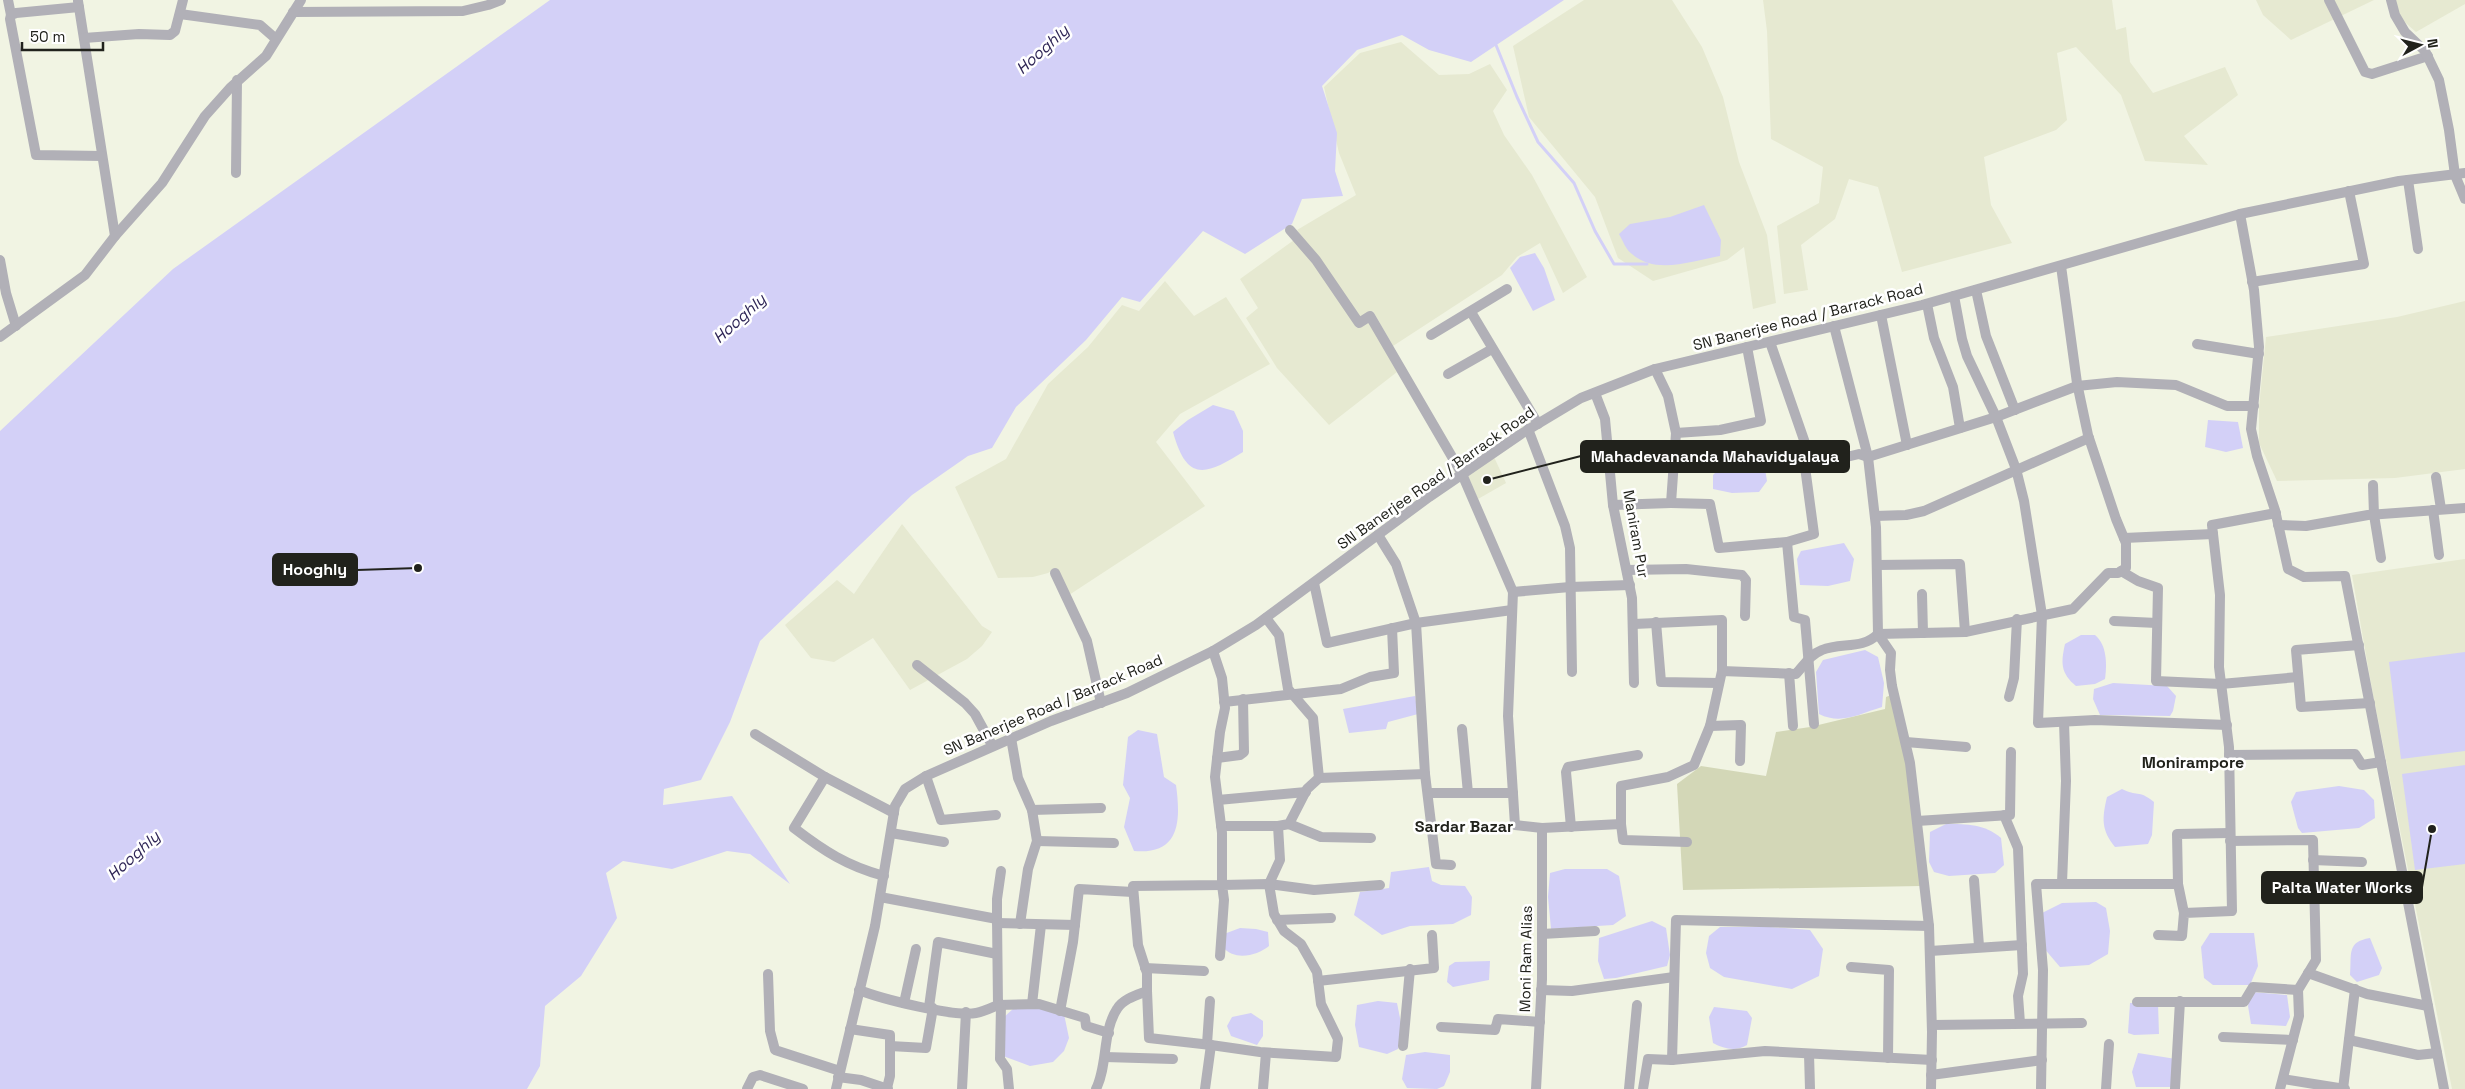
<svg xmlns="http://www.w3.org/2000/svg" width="2465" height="1089" viewBox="0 0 2465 1089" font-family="'Space Grotesk',sans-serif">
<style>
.built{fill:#e6e9d1}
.green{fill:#d3d7b7}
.water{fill:#d3d0f7}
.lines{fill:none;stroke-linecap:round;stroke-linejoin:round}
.stream{stroke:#d3d0f7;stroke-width:3}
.minor{stroke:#b1b0b7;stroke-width:10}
.labels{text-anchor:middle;stroke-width:5;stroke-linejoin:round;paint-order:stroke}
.street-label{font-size:15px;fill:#21221c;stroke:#fff}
.water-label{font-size:16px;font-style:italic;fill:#2f2656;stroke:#fff}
.neighbourhood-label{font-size:16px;font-weight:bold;fill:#21221c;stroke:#fff}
.leader{fill:none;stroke:#21221c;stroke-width:2}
.callout-dot{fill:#21221c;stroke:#fff;stroke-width:2}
.callout{fill:#21221c;stroke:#21221c;stroke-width:2}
.callout-label{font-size:16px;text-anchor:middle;font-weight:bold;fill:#fff}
</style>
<rect width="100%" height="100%" fill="#f1f4e3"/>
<g class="built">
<path d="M1584,0h88l30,47 21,50 16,65 28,73 9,68 -23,6 -9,-62 -17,13 -74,21 -35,-23 -23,-61 -66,-80 -16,-71z"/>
<path d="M1763,0h349l4,30 10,-3 4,35 23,31 72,-26 13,28 -54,41 24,29 -63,-4 -24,-66 -45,-48 -19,6 10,67 -11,10 -72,27 7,48 21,38 -110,29 -24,-85 -29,-8 -14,40 -34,26 7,45 -24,4 -7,-68 42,-23 4,-36 -52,-28 -4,-108z"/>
<path d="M2256,0h118l-83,40 -28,-25z"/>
<path d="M2396,0h69v4l-49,28 -17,-15z"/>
<path d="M1401,42l38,33 30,-1 21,-10 17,26 -14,21 11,24 28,40 55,102 -24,16 -23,-50 -23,14 -15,18 -109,71 -20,-35 -13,7 -63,-88 59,-35 -17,-42 -15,-66 36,-34z"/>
<path d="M1294,240l20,22 43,66 12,-6 28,50 -68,53 -52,-57 -31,-50 12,-10 -18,-29z"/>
<path d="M1165,281l29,35 32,-19 44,67 -90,50 -24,28 49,64 -136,89 -13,-27 -8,5 -15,4 -35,1 -43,-91 51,-28 42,-75 40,-37 34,-42 17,6z"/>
<path d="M2465,301v168l-70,9 -118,3 -18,-38v-36l7,-70 131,-20z"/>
<path d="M1494,457l12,26 -28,16 -10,-23z"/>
<path d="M902,524l80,102 10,6 -10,14 -15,13 -57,31 -37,-52 -39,24 -23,-4 -26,-33 52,-45 17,14z"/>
<path d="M2465,559v530h-13l-79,-394 -21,-120z"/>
</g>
<path class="green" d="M1891,695l17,67 13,124 -238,4 -6,-106 24,-18 65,10 10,-44 34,-5 75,-18 1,-12z"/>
<g class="water">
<path d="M550,0h1014l-93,62 -42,-12 -27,-15 -45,15 -35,36 15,47 -2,38 8,25 -41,3 -10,25 -47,30 -42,-23 -63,71 -18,-5 -36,43 -70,67 -24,41 -24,8 -56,39 -152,146 -30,81 -29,58 -37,9 -1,16 69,-9 58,88 -40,-30 -23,-3 -55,18 -49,-8 -17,12 11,45 -36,58 -36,30 -5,60 -13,23h-527v-658l173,-162z"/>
<path d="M1704,205l17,35 -1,16c-29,5 -64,19 -88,-2 -6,-4 -9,-13 -13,-20l11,-10 40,-7z"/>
<path d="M1535,253l9,15 11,32 -22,11 -23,-43 10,-11z"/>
<path d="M1213,405l21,6 9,20v21c-37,23 -56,31 -70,-20l15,-12z"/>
<path d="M2208,420l30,2 5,26 -17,4 -21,-5z"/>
<path d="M1756,451l8,12 3,18 -8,11 -27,1 -19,-4v-14l6,-6 19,-6z"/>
<path d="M1844,543l10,16 -4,22 -22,5 -28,-1 -3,-26 4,-8z"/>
<path d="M2081,635h14c12,10 12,29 10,44l-10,5 -19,2c-16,-13 -15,-24 -11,-42z"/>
<path d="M1865,650l13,7 6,26 -2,24c-23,7 -41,18 -63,7l-3,-42 7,-12z"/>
<path d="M2465,652v99l-64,8 -12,-97z"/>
<path d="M2113,683l54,3 9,10 -3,15 -3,5 -70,-1 -7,-16 1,-10z"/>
<path d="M1415,696l3,18 -30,8 -2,7 -37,4 -6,-24z"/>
<path d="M1138,730l19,4 7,43 12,8c5,36 4,70 -42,66l-10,-24 6,-29 -7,-13 5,-48z"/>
<path d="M2465,765v99l-50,6 -13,-96z"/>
<path d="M2339,786l25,4 10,10 1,18 -16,10 -57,5 -4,-5 -7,-26 5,-10z"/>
<path d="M2122,789c15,8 16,0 32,13l-2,33 -4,9 -33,3c-14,-17 -13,-29 -8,-50z"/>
<path d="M1946,824c21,0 39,0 55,14l3,27 -9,8 -46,3 -15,-4 -5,-10 1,-30z"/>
<path d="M1429,867l3,14 9,4 24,1 7,11 -1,18 -18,9 -43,2 -28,9 -28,-20 6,-23 29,-4 2,-16z"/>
<path d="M1565,869h42l12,7 7,40 -13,9 -62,4 -3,-32 2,-24z"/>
<path d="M2096,902l10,6 4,23 -2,23 -19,11 -29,2 -17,-20 -1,-34 20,-10z"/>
<path d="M1652,921l14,7 4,27 -3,11 -51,12 -12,1 -6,-18 1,-23z"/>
<path d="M1720,927h50l40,3 13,19 -4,27 -27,13 -68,-12 -14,-9 -4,-15 3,-17z"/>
<path d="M1240,928l16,1 12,3 1,14c-12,10 -35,15 -46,1l1,-13z"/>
<path d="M2210,933h44l4,33 -8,19h-37l-9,-7 -3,-31z"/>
<path d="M2370,938l12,30 -3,7 -22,7 -7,-7c2,-21 -4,-33 20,-37z"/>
<path d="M1490,961l-1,19 -36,7 -6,-5 2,-16 6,-4z"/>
<path d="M2252,992l35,3 3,22 -4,9 -35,-2 -3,-18z"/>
<path d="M1378,1001l19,2 5,25 -4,21 -11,5 -28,-7 -4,-22 2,-20z"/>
<path d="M2130,1003h28l1,31 -25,1 -6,-2z"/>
<path d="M1714,1007l33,4 5,7 -5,27c-11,7 -23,4 -34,-2l-4,-26z"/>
<path d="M1014,1008h27l23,6 5,24 -5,13 -11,11 -23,4 -27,-10v-38z"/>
<path d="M1251,1013l12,8v15l-6,9 -26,-9 -4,-10 5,-9z"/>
<path d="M1425,1052l25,3v17l-6,14 -7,3 -30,-1 -5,-9 4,-24z"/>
<path d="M2138,1053l38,6 -3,28h-37l-4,-15z"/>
</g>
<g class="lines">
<path class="stream" d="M1496,45l21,52 21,45 36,41 21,48 19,33h33"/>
<g class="minor">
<path d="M8,0l3,15"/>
<path d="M2329,0l36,72 7,2 56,-18"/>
<path d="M2391,0l4,15 10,17 20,19 14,29 10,50 6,45 10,24"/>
<path d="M78,1l37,235"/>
<path d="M79,7l-63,6 -5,2 -1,4 26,136 66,1"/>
<path d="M293,12l170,-1 25,-6 13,-5"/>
<path d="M180,14l80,11 16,14"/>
<path d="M84,38l55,-4 31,1 5,-4 8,-31"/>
<path d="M236,173l1,-93"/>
<path d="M2408,180l10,69"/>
<path d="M2240,214l14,76 5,57 -8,82 6,27 18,54 13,59 16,8 41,-1 99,513"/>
<path d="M1290,230l26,30 43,63 11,-7 92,158 51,118 -5,124 7,109 27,3 79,-4v-38l47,-9 26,-12 16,-39 12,-55 74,3c8,-9 15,-20 26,-24 19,-8 40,0 56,-16"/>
<path d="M0,260l6,33 10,33"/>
<path d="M2252,282l112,-18 -15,-73"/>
<path d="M1976,290l10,46 29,74"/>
<path d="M1954,296l8,43 5,17 29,61 20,52 8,32 18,114 -4,108 57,-3 132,5"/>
<path d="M1927,304l7,34 19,49 7,41"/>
<path d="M1471,312l67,112"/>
<path d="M1881,315l26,130"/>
<path d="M1834,326l34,131 8,70 2,107 13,19 -1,17 2,16 18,77 19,163 3,106 -1,57"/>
<path d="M1431,335l76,-46"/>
<path d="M0,337l85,-62 30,-39 47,-53 43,-67 25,-28 36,-32 35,-56"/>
<path d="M1770,342l43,124"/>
<path d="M2197,344l62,10"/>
<path d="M1448,374l44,-25"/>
<path d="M1595,393l10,26 8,86 19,93 2,85"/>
<path d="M1528,429l37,97 5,22 2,124"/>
<path d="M1676,433l44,-3 41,-9 -14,-74"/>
<path d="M2436,477l5,32"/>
<path d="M2373,485l1,30 7,43"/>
<path d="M1671,503l39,1 9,44 68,-6 27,-8 -9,-67 54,-13 9,3 128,-40 81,-31 40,-4 59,3 51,21h27"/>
<path d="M1613,505l58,-2 5,-70 -8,-37 -13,-27"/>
<path d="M2433,510l6,45"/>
<path d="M1875,516l31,-1 18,-4 165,-73"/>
<path d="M2278,525l28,1 62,-11 97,-7"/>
<path d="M1378,535l18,29 20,59 9,151 11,90 15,1"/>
<path d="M2124,538l89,-4"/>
<path d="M1787,542l7,75 11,3 9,104"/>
<path d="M1877,565l83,-1 5,68"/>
<path d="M1627,570l59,-1 56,6 4,5 -1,36"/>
<path d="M2121,571l17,10 20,7 -2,93 65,3 77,-7"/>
<path d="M1055,573l32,68 14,62"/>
<path d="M1314,583l13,60 89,-20 96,-13"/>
<path d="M1513,592l57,-5 60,-2"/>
<path d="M1922,594l1,39"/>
<path d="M2114,621l43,2"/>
<path d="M1656,622l5,60 58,1"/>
<path d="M1634,624l88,-4v51"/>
<path d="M1878,634l87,-2 108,-23 35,-36h10l8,-5v-25l-10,-24 -28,-84 -11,-52 -16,-117"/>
<path d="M2359,645l-63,5 5,57 69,-4"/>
<path d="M917,665l48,38 10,11 17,31"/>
<path d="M1789,673l4,53"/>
<path d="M2009,697l5,-19 3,-59"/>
<path d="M1224,702l117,-13 29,-12 24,-4 -2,-45"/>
<path d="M1710,726l31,-1 -1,36"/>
<path d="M1462,729l6,64"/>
<path d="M755,734l70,43 69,36"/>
<path d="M1011,738l7,40 14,32 5,31 -9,28 -8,55"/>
<path d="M1906,742l60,5"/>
<path d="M2229,755l126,-1 7,11 19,-3"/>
<path d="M1217,758l23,-3 4,-3 -1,-53"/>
<path d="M926,776l15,44 55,-5"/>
<path d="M825,777l-31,51c30,23 53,38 90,48"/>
<path d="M1319,778l106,-4"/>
<path d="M1429,793h84"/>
<path d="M1218,800l88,-8"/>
<path d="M1032,810l69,-2"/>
<path d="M2004,815l14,33 5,126 -5,22 2,27"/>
<path d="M1917,821l93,-6 1,-63"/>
<path d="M1289,824l32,13 50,1"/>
<path d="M1621,824l2,16 64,2"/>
<path d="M1221,826h57"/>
<path d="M1571,827l-5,-55 2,-5 70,-12"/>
<path d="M891,833l53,9"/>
<path d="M1037,841l77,2"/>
<path d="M2230,841l83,-1 3,120 -18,30 1,26 -19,73"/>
<path d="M2313,860l49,2"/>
<path d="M1974,880l5,66"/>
<path d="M2062,883l4,-102 -2,-59"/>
<path d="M2315,889l53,-4"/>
<path d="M880,897l117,22 1,86 41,-1 46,14 1,8 23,7"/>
<path d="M2184,913l-6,-29 -1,-50 53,-1"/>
<path d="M997,919v-20l4,-28"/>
<path d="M1277,920l54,-2"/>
<path d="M997,923l78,2"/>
<path d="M1542,934l53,-3"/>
<path d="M2158,935l24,1 2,-23 48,-2 -3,-164 -10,-80 1,-72 -8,-70 64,-12"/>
<path d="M1930,951l92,-6"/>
<path d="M1220,956l4,-56 -2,-15 47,-1 45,6 66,-5"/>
<path d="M1851,967l38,3 -1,88"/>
<path d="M1145,968l59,3"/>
<path d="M2308,973l59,21 61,12"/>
<path d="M768,974l2,57 5,19 65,21"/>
<path d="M1318,981l116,-13 -2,-33"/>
<path d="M859,990c23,9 94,27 117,23 7,-1 15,-5 22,-8"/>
<path d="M1541,990l31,1 102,-14"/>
<path d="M1147,991l2,47 62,7"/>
<path d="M2137,1002h107l9,-15 45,3"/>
<path d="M904,1003l12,-54"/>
<path d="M1032,1004l9,-79"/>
<path d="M1001,1005l-1,54 7,10 2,20"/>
<path d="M929,1007l9,-65 59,12"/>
<path d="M1060,1011l13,-69 6,-53 54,3"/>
<path d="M1932,1025l150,-2"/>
<path d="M1441,1027l54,3 3,-11 42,3"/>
<path d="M850,1029l40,6v41l-3,12"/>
<path d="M2223,1037l70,3"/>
<path d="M2349,1040l69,15 19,-2"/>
<path d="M1207,1044l3,-43"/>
<path d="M890,1046l36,2 7,-40"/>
<path d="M1403,1046l7,-77"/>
<path d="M1809,1054l1,35"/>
<path d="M1105,1057l68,2"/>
<path d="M1672,1060l4,-140 253,6"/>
<path d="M1931,1075l111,-15"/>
<path d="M838,1077l23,3 27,9"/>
<path d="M2283,1079l62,10"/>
<path d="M747,1089l6,-12 7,-2 43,14"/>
<path d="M836,1089l39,-163 20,-120 10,-17 21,-13 125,-55 76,-28 86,-42 43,-26 173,-128 92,-63 60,-36 74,-29 267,-64 318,-91 159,-33 66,-8"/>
<path d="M962,1089l4,-77"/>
<path d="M1096,1089c12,-24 6,-57 21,-80 6,-10 20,-14 30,-18v-18l-9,-28 -5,-59 89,-1v-52l-7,-56 5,-45 5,-24 -3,-30 -9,-27"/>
<path d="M1205,1089l6,-44 49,7 76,5 2,-18 -17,-35 -4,-32 -16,-28 -17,-13 -10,-17 -5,-30 11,-24 -2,-34 11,-2 18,-35 12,-11 -6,-60 -25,-29 -9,-54 -13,-17"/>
<path d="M1263,1089l3,-36"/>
<path d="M1536,1089l6,-110v-151"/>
<path d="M1629,1089l8,-84"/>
<path d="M1643,1089l5,-30 24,1 93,-9 167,9"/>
<path d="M2041,1089l2,-119 -7,-86h142"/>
<path d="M2106,1089l3,-45"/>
<path d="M2175,1089l5,-88"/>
<path d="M2343,1089l12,-100"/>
</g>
</g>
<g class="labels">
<g class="street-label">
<text transform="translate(1808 317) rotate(-14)" y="5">SN Banerjee Road / Barrack Road</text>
<text transform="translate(1436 478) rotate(-35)" y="5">SN Banerjee Road / Barrack Road</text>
<text transform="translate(1636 534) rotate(80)" y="5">Maniram Pur</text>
<text transform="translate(1053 705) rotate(-23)" y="5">SN Banerjee Road / Barrack Road</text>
<text transform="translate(1526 959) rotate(-89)" y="5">Moni Ram Alias</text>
</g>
<g class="water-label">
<text transform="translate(1042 49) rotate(-42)" y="6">Hooghly</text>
<text transform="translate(739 318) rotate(-42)" y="6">Hooghly</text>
<text transform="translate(133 855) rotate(-42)" y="6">Hooghly</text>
</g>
<g class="neighbourhood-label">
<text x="2193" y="768">Monirampore</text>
<text x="1464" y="832">Sardar Bazar</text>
</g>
</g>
<path class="leader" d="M1487 480L1581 456M418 568L357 570M2432 829L2422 887"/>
<g class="callout-dot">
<circle cx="1487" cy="480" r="5"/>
<circle cx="418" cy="568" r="5"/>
<circle cx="2432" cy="829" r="5"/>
</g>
<g class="callout">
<rect x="1581" y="441" width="268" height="31" rx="5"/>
<rect x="273" y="554" width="84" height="31" rx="5"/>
<rect x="2262" y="872" width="160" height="31" rx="5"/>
</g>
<g class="callout-label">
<text x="1715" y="462">Mahadevananda Mahavidyalaya</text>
<text x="315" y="575">Hooghly</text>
<text x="2342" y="893">Palta Water Works</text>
</g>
<g transform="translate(2420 45) rotate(83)" stroke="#ffffff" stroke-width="4" paint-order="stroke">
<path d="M0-4L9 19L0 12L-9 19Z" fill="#21221c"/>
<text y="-8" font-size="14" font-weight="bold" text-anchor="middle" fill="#21221c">N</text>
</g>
<path d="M22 42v8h81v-8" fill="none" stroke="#21221c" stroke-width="2.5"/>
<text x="30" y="42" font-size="15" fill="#21221c" stroke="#ffffff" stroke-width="4" paint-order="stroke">50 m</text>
</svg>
